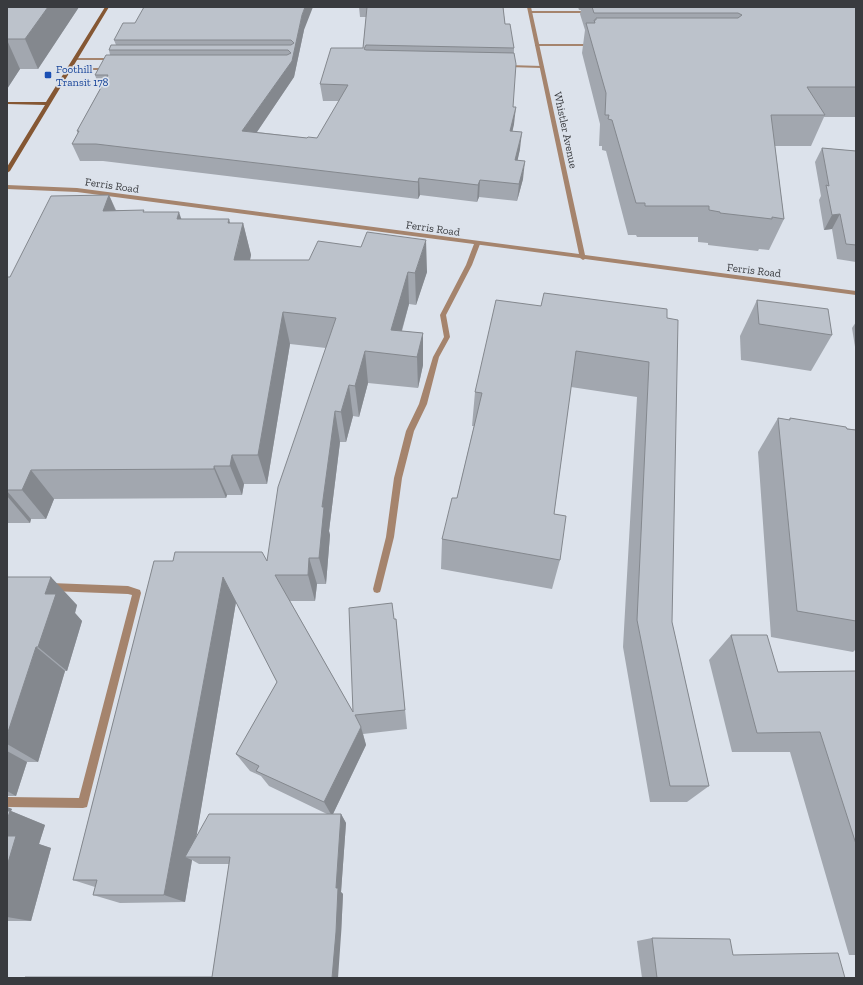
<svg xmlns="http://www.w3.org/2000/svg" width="863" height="985" viewBox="0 0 863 985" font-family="'Zilla Slab',serif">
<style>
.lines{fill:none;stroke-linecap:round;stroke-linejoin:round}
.lane{fill:#a5846d;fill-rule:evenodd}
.street{fill:#a5846d;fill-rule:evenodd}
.secondary{fill:#855733;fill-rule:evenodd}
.wall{fill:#a2a7af;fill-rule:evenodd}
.shaded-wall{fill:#84888e}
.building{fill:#bcc2cb;stroke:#84888e}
.transit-dot{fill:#1a4fb4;stroke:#dce2eb;stroke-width:1.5}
.labels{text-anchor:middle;stroke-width:3.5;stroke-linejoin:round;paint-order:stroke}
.far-transit-label{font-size:11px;fill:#164399;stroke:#dce2eb;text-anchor:start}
.far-street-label{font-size:11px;fill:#393b3f;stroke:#dce2eb}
</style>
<rect width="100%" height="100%" fill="#dce2eb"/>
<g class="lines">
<g class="lane">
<path d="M529,11h62l2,1 -2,1h-62z"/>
<path d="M535,44h57l2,1 -2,1h-57z"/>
<path d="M74,58h41l2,1 -2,1h-41z"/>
<path d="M505,65l37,1 2,1 -2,1 -35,-1 -2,-1z"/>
<path d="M67,68h41l2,1 -2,1h-39l-2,-1z"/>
<path d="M477,242l3,2 -8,21 -26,50 4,22 -11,20 -12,47 -13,27 -12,47 -8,59 -13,52 -1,3 -3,1 -3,-1 -1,-3 13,-52 8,-59 12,-47 13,-27 14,-47 11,-20 -4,-22 26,-50 8,-21z"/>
<path d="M51,583l77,3 12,4 1,3 -54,214 -4,1 -76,-1v-10l72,1 53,-203 -4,-1 -77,-3 -3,-1 -1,-3 1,-3z"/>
</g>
<path class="street" d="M527,7h4l54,248 271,36v4l-271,-36 -2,1 -3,-2 -503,-66 -70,-3v-4l70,3 502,66z"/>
<path class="secondary" d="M105,7h4l-99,164 -3,2v-6l38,-62 -38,-1v-2h39z"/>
</g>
<g class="wall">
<path d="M7,7h72l-41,62h-18l-13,20z"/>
<path d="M359,7h144l2,17 9,24 -1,59 1,17 -2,7 8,18 -3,12 6,18 -6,22 -38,-4 -2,5 -57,-7 -2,4 -315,-38h-23l-8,-17 6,-10 -1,-3 23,-42 -5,-14 15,-20 -1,-5 7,-5 -2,-5 190,-10 -10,47 -37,55 50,6h10l22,-37h-16l-3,-17 43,-36 3,-31h-6z"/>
<path d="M578,7h278v110h-32l-13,29h-36l9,73 -15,31 -10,-1 -1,2 -50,-6v-2l-10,-1v-5h-61l-1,-2h-8l-22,-84 -4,-1v-4h-3l1,-22 -18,-71 3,-23 -5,-16 1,-4h-2z"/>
<path d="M822,148l34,3v111l-19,-3 -5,-30 -8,1 -5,-30 2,-4 -6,-34z"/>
<path d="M109,195l7,15 29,2 37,7 48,4h13l8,32 -1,5 177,12 -11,33 -7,-1 -7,27 21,2v32l-5,23 -50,-5 -9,34 -6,-1 -7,26h-6l-11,89 1,4 -4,49h-9l-2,17h-25l63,111 41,-93h2l11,110 -44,5 3,11 -33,69h8l5,9 -5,69 2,2 -2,41 -129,42 17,-113h-30l-7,-4 -7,42 -65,1 -27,-8 2,-8 -22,-7 81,-319h113l59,-213 -36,-4 -23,140h-23l-2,11h-15l-1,3 -172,1 -8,20h-15l-1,4h-23v-246h3zM236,602l41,80 -41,72 14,17 11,5 8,10 58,28 -131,24z"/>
<path d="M757,300l75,35 -21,36 -70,-11 -1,-24z"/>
<path d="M541,306l126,12 5,304 37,164 -22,16h-37l-27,-155 14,-250 -66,-10 -17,127 6,46 -8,29 -111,-20 1,-30 15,-41 17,-72h-2l3,-34z"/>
<path d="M856,322v31l-4,-25z"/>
<path d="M778,418l11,2 1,-2 66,12v219l-3,3 -82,-15 -13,-185z"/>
<path d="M7,577l70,28 -2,8 7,8 -15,50h-2l-27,91h-11l-11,34h-9z"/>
<path d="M731,635l47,37 78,-1v284h-7l-59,-203h-58l-23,-92z"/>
<path d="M7,807l5,2 -1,2 34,14 -6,19 12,4 -20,73h-24z"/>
<path d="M652,938l81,17 112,23h-203l-5,-37z"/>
</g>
<g class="shaded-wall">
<path d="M48,7h31l-41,62 -13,-30z"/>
<path d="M305,7h8l-9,23 -10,47 -48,71 -4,-17 50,-70 10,-46z"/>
<path d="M7,40l13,29 -13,20z"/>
<path d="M516,107l-2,17 -5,24 1,-17z"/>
<path d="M522,132l-2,17 -6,28 1,-17z"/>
<path d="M525,161l-2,18 -6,22 2,-17z"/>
<path d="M419,178l1,17 -2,4v-17z"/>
<path d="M480,180l-1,17 -2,5 1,-17z"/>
<path d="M109,195l14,33 -20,-17z"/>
<path d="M179,212l11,33 -13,-26z"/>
<path d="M840,214l-8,15 -8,1 8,-15z"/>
<path d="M229,219l8,31 6,-27 8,32 -8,38 -9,-33 -6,-37z"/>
<path d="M426,240l1,32 -11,33 -1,-32z"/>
<path d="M408,272l1,32 -14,50 -4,-24z"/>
<path d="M283,312l7,32 -23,140 -9,-29z"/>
<path d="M423,333v32l-5,23 -1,-31z"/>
<path d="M365,351l3,32 -9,34 -4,-31z"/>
<path d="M349,385l4,31 -7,26 -5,-30z"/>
<path d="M335,411l5,31 -11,89 1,4 -4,49 -7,-26 3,-51z"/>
<path d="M232,455l12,29 -2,11 -12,-29z"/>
<path d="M214,466l13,29 -1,3 -12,-29z"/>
<path d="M31,470l23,29 -8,20 -24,-29z"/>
<path d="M7,491l24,28 -1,4 -23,-27z"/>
<path d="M309,558l8,26 -2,17 -7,-26z"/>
<path d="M51,577l26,28 -2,8 7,8 -15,50 -29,-24 7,-53z"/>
<path d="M223,577l13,25 -43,255h-8l7,3 -7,42 -21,-7z"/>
<path d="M36,647l29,24 -27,91 -31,-18v-9z"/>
<path d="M361,727l5,18 -34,71 -8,-14z"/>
<path d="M7,751l20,11 -11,34 -9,-5z"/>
<path d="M7,807l5,2 -1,2 34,14 -6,19 12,4 -20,73 -24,-4z"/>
<path d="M341,814l5,9 -5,69 2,2 -2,41 -3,43h-6l4,-90z"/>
</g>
<g class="building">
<path d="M7,7h41l-23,32h-18z"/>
<path d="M144,7h161l-3,8 -10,46 -50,70 65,7 1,-1 9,1 31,-53 -28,-1 11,-36h32l4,-41h136l2,17h5l4,24 -148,-3 -2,4 2,1 148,3 2,11 -3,43h3l-6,24 12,1 -7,28 10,1 -6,23 -39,-4 -2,5 -59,-7 -1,4 -322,-38h-24l7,-13h-2l31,-56h-13l11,-20h181l4,-2 -3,-3h-179l2,-5h180l3,-2 -3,-3h-177l9,-17h12z"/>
<path d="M592,7h264v80h-49l18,28h-54l13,104 -12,-2v2l-52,-6v-1l-11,-2v-4h-64v-3h-9l-24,-83 -4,-1 1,-4h-4l1,-22 -20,-70h9l-1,-3h2v-2h142l4,-3 -4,-2h-144z"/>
<path d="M822,148l34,3v94l-10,-1 -6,-30 -8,1 -6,-30 3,1z"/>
<path d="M109,195l-6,16 41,-1 -1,2h36l-2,7h52l-1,4h15l-9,37h75l9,-19 43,6 6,-15 59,8 -11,33 -7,-1 -17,58 32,3 -6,24 -52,-6 -10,35 -6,-1 -8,27 -6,-1 -13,96h2l-5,51h-10l-1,17h-33l78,137 -4,-104 43,-5 2,16h2l9,91 -50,5 6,12 -37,75 -68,-31 3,-5 -23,-12 41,-72 -54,-105 -59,318h-71l4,-15h-24l81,-319h19l2,-9h87l5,9 11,-74 58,-169 -53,-6 -25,143h-26l-2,11h-16v3l-183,1 -9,20h-15v-213h3l41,-81z"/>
<path d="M544,293l123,16v9l11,2 -6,302 37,164h-39l-33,-166 12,-258 -73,-11 -22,163 12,2 -6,44 -118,-21 10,-41h5l25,-105 -7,-1 21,-92 45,6z"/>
<path d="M757,300l71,9 4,26 -73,-11z"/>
<path d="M778,418l12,2v-2l56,9 1,2 9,1v191l-59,-10z"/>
<path d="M7,577h44l-6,17h11l-18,53h-2l-29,88z"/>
<path d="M731,635h36l11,37 78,-1v173l-36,-112 -63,1z"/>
<path d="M7,811h3l-3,9z"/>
<path d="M209,814h132l-5,74h2l-2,44 -4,46h-308l1,-1h187l18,-120h-45z"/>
<path d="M7,836h9l-9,30z"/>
<path d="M652,938l78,1 3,16 105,-2 7,25h-188z"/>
</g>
<rect class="transit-dot" x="44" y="71" width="8" height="8" rx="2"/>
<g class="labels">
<g class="far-transit-label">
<text x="56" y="73">Foothill<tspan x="56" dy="13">Transit 178</tspan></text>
</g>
<g class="far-street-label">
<text transform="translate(566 130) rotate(78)" y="4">Whistler Avenue</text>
<text transform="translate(112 185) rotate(8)" y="4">Ferris Road</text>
<text transform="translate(433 228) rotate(8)" y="4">Ferris Road</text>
<text transform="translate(754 270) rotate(7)" y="4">Ferris Road</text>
</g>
</g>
<rect width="863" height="985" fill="none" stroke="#393b3f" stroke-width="16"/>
</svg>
